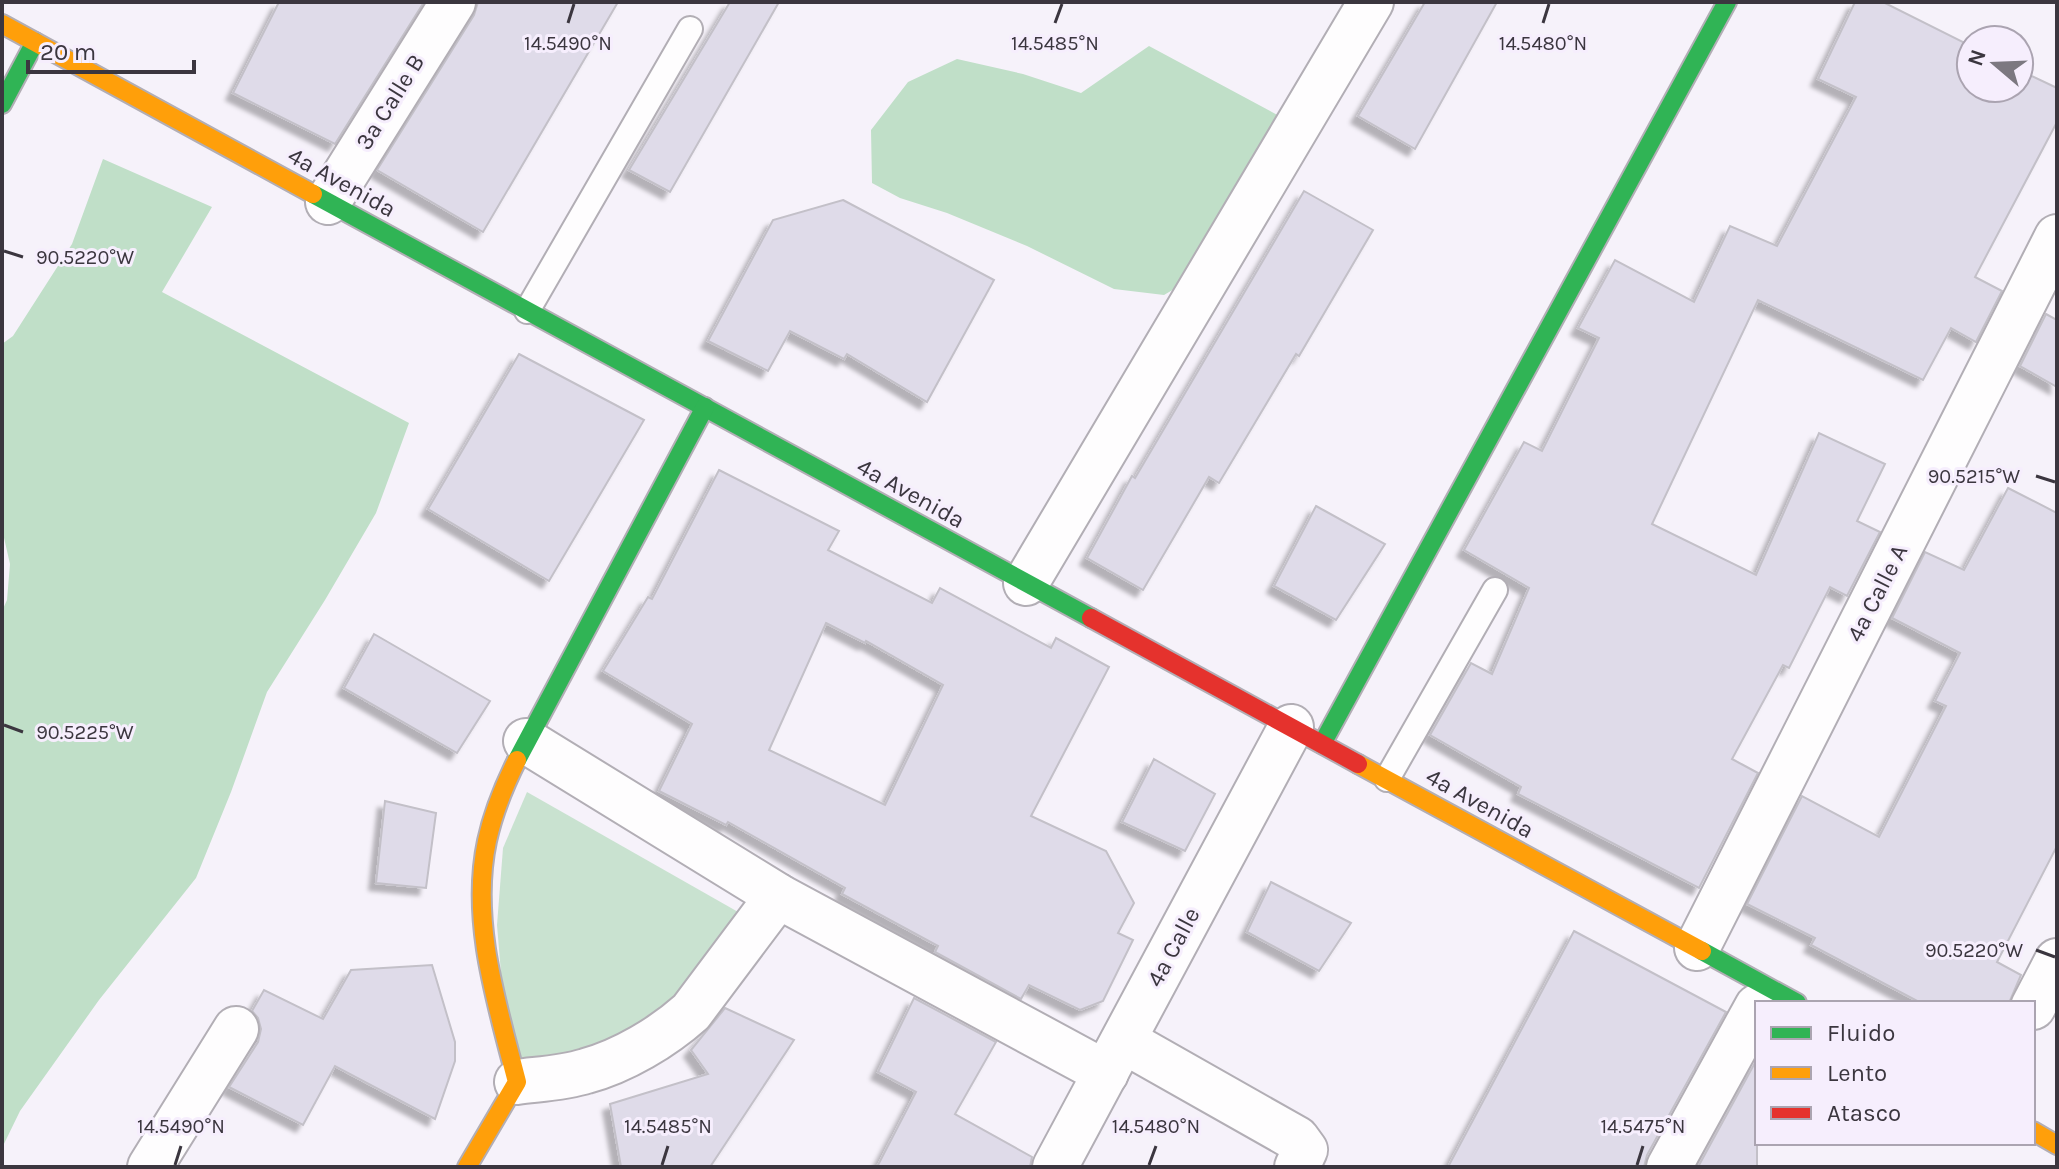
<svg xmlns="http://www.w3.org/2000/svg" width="2059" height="1169" viewBox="0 0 2059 1169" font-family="Karla,sans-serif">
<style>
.green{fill:#c9e2d0}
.forest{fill:#c0dfc8}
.building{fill:#dfdbe9;stroke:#c3c0c8;stroke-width:2;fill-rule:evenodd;filter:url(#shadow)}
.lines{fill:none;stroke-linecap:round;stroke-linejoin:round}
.lane-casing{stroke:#b2aeb5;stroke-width:28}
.street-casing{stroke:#b2aeb5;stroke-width:48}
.fast-casing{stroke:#b2aeb5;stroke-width:22}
.slow-casing{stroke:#b2aeb5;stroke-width:22}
.jam-casing{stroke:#b2aeb5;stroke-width:22}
.lane{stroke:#fefdfe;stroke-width:24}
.street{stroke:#fefdfe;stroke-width:44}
.fast{stroke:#30b455;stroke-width:18}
.slow{stroke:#ff9f0a;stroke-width:18}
.jam{stroke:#e5322d;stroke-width:18}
.ticks{fill:none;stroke:#3b363f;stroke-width:3}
.labels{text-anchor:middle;stroke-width:6;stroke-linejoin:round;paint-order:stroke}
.street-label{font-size:24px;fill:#3b363f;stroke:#f6eefd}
.ticks-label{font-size:20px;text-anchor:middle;fill:#3b363f;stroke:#f6eefd;stroke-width:6;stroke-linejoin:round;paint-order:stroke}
</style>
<defs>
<filter id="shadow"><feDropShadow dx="-7" dy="7" stdDeviation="2" flood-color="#0004"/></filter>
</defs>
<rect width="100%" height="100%" fill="#f6f2fa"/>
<path class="green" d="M527,792l227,129 -60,91 -183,81 -14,-168 6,-77z"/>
<g class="forest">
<path d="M1149,46l134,72 -102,167 -17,10 -50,-6 -87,-43 -80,-33 -47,-15 -28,-15 -1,-53 37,-48 49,-23 66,15 58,19z"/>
<path d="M103,159l109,48 -50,85 247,131 -33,90 -51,87 -58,92 -36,100 -35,86 -97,122 -79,111 -18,37v-537l5,-11 3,-36 -8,-35v-185l11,-8 59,-92z"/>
</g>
<g class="building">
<path d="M279,2h145l-89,142 -102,-51z"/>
<path d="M478,2h140l-135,230 -106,-62 97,-155z"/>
<path d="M730,2h49l-109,190 -41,-22z"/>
<path d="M1425,2h72l-82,147 -57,-33z"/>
<path d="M1855,2h28l88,44v42h48v-18l38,18v34l-82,155 27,14 -26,51 -25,-14 -28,52 -165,-80 -106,224 104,51 63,-142 66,31 -28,57 23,11 -33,64 -17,-9 -41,81 -6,-3 -51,94 26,14 -59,115 -181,-94 3,-7 -91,-52 41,-72 21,11 37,-86 -65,-38 60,-108 18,9 57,-113 -21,-10 37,-68 79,42 36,-76 47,20 79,-149 -38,-18z"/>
<path d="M1304,191l69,39 -74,126 -3,-2 -77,129 -10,-6 -66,113 -56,-32 45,-82 3,2z"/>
<path d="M843,200l151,80 -67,122 -80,-48 -3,5 -54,-28 -22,40 -60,-30 65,-121z"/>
<path d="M2046,314l11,6v67l-37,-21z"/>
<path d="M519,354l125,66 -95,161 -121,-72z"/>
<path d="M719,470l120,61 -11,19 104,53 8,-15 111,60 5,-10 53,29 -78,149 75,35 28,52 -16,30 15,7 -30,61 -23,9 -51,-25 -8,14 -86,-47 3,-6 -96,-52 3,-6 -117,-66 -2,3 -67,-34 33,-67 -89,-53 45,-74 4,2zM826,623l39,20 1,-2 77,44 -58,120 -116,-55z"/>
<path d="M2008,488l49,25v333l-60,116 24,13 -12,28h-88l-110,-58 4,-7 -68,-34 55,-108 77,41 67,-131 -11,-5 25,-48 -68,-35 33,-66 39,18z"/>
<path d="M1316,506l69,38 -49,76 -62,-34z"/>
<path d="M374,634l116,67 -33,52 -113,-65z"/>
<path d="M1154,759l61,35 -30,57 -63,-29z"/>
<path d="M385,801l51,12 -10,75 -50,-5z"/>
<path d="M1271,882l80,41 -32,48 -72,-39z"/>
<path d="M1574,931l152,81 -79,143 -3,12h-196z"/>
<path d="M432,965l23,77v19l-20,58 -100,-53 -32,59 -74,-38 29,-45 3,-13 -3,-11 -6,-7 12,-21 59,29 28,-49z"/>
<path d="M914,998l82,44 -41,72 77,43 -2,10h-153l39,-75 -38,-20z"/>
<path d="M725,1008l69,32 -84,127h-89l-11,-63 98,-30 -17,-24z"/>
<path d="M1757,1059v108h-59z"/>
</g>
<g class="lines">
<g class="lane-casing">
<g id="lane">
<path d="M527,311l163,-282"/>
<path d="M1387,779l108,-189"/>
</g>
</g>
<g class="street-casing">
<g id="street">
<path d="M328,202l125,-200"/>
<path d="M1026,583l345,-581"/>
<path d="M526,741l252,155 328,177"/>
<path d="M1697,948l360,-711"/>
<path d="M2033,1007l24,-46"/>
<path d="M1124,1041l173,98 8,11 -8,17"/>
<path d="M517,1082c23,-3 47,-4 69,-11 37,-10 77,-34 105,-59l87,-116"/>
<path d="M150,1167l86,-138"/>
<path d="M1055,1167l236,-440"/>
<path d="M1669,1167l88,-160"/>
</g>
</g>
<g class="fast-casing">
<g id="fast">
<path d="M2,104l33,-62"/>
<path d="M313,194l778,424"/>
<path d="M1322,744l405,-742"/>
<path d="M517,760l188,-353"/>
<path d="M1702,951l95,52"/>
</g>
</g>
<g class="slow-casing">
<g id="slow">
<path d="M2,24l311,170"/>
<path d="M1358,764l344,187"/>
<path d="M2033,1131l24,14"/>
<path d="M467,1167l50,-85c-20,-78 -47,-161 -30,-241 6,-28 17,-55 30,-81"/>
</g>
</g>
<g class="jam-casing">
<path id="jam" d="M1091,618l267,146"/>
</g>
<use href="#lane" class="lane"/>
<use href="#street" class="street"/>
<use href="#fast" class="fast"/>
<use href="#slow" class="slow"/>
<use href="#jam" class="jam"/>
</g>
<path class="ticks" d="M568,23l6,-19M1055,23l7,-19M1543,23l6,-19M4,251l19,6M2036,476l19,6M4,725l19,7M2036,950l19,7M175,1165l6,-19M662,1165l6,-19M1149,1165l7,-19M1637,1165l6,-19"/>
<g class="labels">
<g class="street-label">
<text transform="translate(390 102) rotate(-58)" y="8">3a Calle B</text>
<text transform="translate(342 182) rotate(29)" y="8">4a Avenida</text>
<text transform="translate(911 493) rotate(29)" y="8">4a Avenida</text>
<text transform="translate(1877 593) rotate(-63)" y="8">4a Calle A</text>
<text transform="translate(1480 803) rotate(29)" y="8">4a Avenida</text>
<text transform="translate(1173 947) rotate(-62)" y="8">4a Calle</text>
</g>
</g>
<g class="ticks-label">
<text x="568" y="50">14.5490°N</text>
<text x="1055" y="50">14.5485°N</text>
<text x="1543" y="50">14.5480°N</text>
<text x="85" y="264">90.5220°W</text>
<text x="1974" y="483">90.5215°W</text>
<text x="85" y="739">90.5225°W</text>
<text x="1974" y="957">90.5220°W</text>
<text x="181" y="1133">14.5490°N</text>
<text x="668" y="1133">14.5485°N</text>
<text x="1156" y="1133">14.5480°N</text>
<text x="1643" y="1133">14.5475°N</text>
</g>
<rect width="2059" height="1169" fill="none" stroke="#3b363f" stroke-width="8"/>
<rect x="1755" y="1001" width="280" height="144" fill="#f6eefd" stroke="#aba4b1" stroke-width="2"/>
<rect x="1771" y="1027" width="40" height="12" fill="#30b455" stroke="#aba4b1" stroke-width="2"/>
<text x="1827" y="1041" font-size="24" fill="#3b363f">Fluido</text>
<rect x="1771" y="1067" width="40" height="12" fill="#ff9f0a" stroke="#aba4b1" stroke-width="2"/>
<text x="1827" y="1081" font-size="24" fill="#3b363f">Lento</text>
<rect x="1771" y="1107" width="40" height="12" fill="#e5322d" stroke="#aba4b1" stroke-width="2"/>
<text x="1827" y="1121" font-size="24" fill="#3b363f">Atasco</text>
<g transform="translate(1995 64) rotate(289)"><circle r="38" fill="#f6eefd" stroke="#aba4b1" stroke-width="2"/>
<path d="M0-6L14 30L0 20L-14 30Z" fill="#7c7880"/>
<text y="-12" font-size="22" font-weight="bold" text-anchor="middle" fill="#3b363f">N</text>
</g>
<path d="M28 60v12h166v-12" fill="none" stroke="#3b363f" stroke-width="4"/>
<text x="40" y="60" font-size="24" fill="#3b363f" stroke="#f6eefd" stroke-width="6" paint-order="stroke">20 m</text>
</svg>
